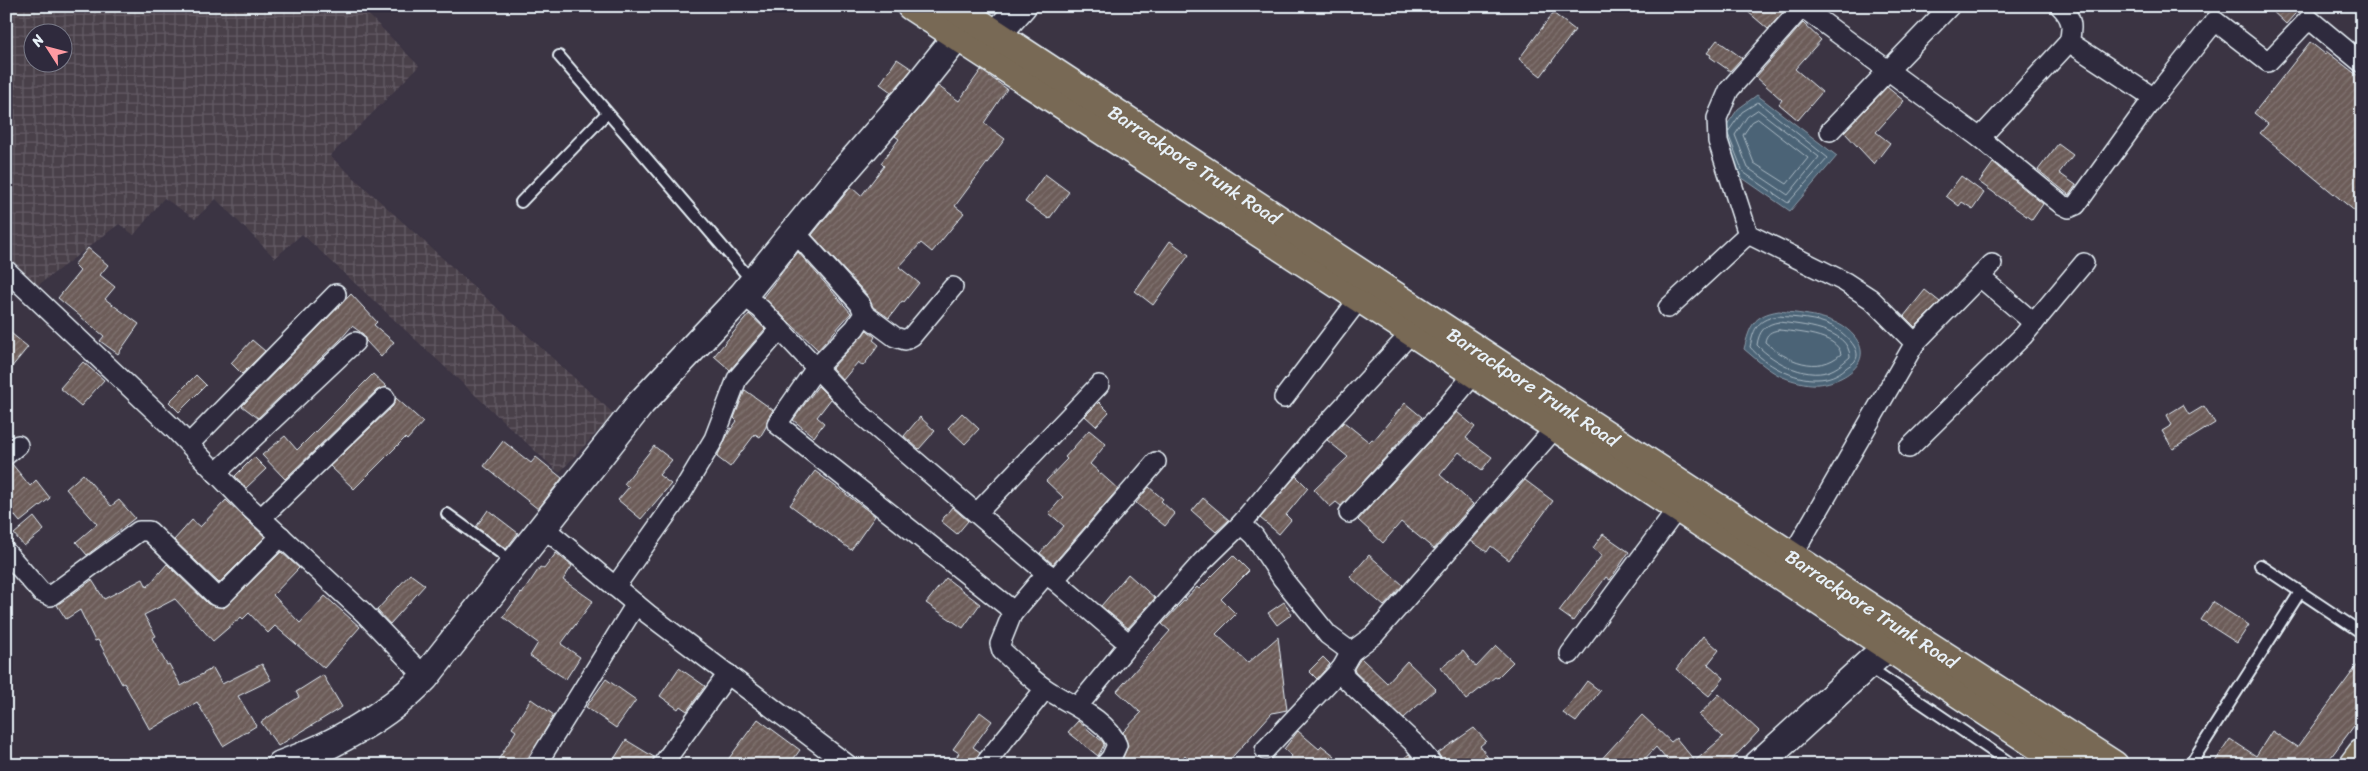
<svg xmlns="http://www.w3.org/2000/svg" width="2368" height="771" viewBox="0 0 2368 771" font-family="Sriracha,sans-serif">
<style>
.industrial{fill:url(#industrial-grid);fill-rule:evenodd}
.water{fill:#4c6476;stroke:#8a9caa}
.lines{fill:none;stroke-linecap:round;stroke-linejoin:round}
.shore{stroke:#aab9c4;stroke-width:1}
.building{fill:url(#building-hatch);stroke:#e8f1f8}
.lane-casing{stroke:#e8f1f8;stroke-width:14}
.street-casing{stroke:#e8f1f8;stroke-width:22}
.secondary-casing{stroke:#e8f1f8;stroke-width:31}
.primary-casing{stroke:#e8f1f8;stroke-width:31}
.lane{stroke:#2f2a3d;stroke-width:10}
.street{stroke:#2f2a3d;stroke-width:19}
.secondary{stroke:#2f2a3d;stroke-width:28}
.primary{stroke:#786954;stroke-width:28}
.labels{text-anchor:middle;stroke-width:5;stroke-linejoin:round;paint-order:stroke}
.street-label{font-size:19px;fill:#e8f1f8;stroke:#2f2a3d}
</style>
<defs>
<pattern id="industrial-grid" width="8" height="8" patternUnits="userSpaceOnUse" patternTransform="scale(1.25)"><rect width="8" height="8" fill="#4a404a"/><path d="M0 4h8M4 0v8" fill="none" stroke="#645c65"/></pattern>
<pattern id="building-hatch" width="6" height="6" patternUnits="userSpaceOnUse" patternTransform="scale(1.25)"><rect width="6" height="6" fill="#6c5c59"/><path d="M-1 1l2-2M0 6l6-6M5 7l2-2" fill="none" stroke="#817472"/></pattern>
</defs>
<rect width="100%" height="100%" fill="#3b3443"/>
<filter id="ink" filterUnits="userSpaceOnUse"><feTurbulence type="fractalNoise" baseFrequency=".02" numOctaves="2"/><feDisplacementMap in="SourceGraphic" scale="10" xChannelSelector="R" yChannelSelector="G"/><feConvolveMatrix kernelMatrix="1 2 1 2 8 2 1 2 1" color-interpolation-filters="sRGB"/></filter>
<g filter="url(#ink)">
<path class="industrial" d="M6,6h354l59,60 -89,90 284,258 -55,59 -257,-239 -27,24 -59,-59 -21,20 -31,-21 -30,37 -15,-11 -82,62 -31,-30zM32,32h30v30h-30z"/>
<g class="water">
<path d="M1757,95l80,61 -47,55 -52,-36 -16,-43 16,-23z"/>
<path d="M1779,311c23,3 59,5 75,25 22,26 -11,46 -35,48 -9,1 -22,-2 -31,-5 -16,-5 -31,-19 -44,-30 6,-23 9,-34 35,-38z"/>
</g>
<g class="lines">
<g class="shore">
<path d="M1758,110l61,47 -31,38 -40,-27 -13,-33 12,-18z"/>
<path d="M1758,119l50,39 -21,26 -33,-21 -11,-28 9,-13z"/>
<path d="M1728,132l14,-20 16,-10 70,56 -40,45 -45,-31 -15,-38"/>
<path d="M1779,316c17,2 37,2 53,10 9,5 32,23 23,35 -2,3 -7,5 -9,7 -8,7 -18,11 -29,11 -23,1 -52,-14 -67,-32 4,-20 8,-28 29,-31z"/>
<path d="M1779,322c22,3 70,6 71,35 -5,4 -10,9 -16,12 -24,13 -60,-6 -77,-24 2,-14 8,-21 22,-23z"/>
<path d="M1779,330c17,2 58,4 62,24 -23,21 -55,7 -76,-12 1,-8 6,-11 14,-12z"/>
</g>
</g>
<g class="building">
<path d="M1741,6h39l5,4 -17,19z"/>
<path d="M2267,6h35l-16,18z"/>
<path d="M1553,13l22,17 -34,46 -22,-17z"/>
<path d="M1803,23l18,17 -26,29 27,23 -24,28 -19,-16 3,-4 -26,-23z"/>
<path d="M1717,40l25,18 -12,13 -20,-14 1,-2 -4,-2z"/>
<path d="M2310,42l15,12 1,-3 36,28v138l-102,-84 8,-9 -14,-11z"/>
<path d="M897,59l15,10 -28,33 7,-10 -11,-8z"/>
<path d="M981,70l26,19 -23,34 21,16 -50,67 9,7 -32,39 -11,-9 -22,24 20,16 -15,19 -2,-1 -13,17 -16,-11 -5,-11 -56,-61 39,-48 10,9 23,-30 -3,-3 18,-24 -4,-3 43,-50 21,15z"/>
<path d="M1887,87l17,14 -28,31 14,11 -16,21 -30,-32z"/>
<path d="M2058,144l15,11 -14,18 17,12 -7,10 -31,-25z"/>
<path d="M1993,163l50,41 -11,16 -53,-38z"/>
<path d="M1045,174l24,18 -20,27 -24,-17z"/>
<path d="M1961,176l23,17 -11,16 -11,-7 -3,4 -13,-10z"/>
<path d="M1170,241l19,14 -36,50 -18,-14z"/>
<path d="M88,248l20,17 -8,10 15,12 -10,12 34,25 -21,30 -18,-13 4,-5 -46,-38 22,-27 -6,-6z"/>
<path d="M798,252l53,61 -33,37 -55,-53z"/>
<path d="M1925,290l15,12 -25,25 -11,-11z"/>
<path d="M351,294l26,28 -3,3 20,17 -13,15 -15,-16 -3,-7 -11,-8 -12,14 -82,78 -16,-12z"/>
<path d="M749,314l16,15 -35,41 -16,-14z"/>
<path d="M6,329l22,18 -22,27z"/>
<path d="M867,330l8,7 -2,3 6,5 -16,21 -5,-4 -15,18 -11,-12z"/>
<path d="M252,340l13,11 -23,23 -11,-11z"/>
<path d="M83,362l21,18 -23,26 -21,-18z"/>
<path d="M373,374l14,13 -10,3 -92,89 -23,-24 23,-19 12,14z"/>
<path d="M196,375l10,10 -27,27 -10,-10z"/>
<path d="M818,386l13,13 -14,18 7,6 -10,14 -21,-17z"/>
<path d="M745,390l28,20 -5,8 -2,9 -6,10 -5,-3 -25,33 -13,-10 12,-25 8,-11 -3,-3z"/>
<path d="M396,398l27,24 -16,18 -2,-2 -51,51 -24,-23 63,-60z"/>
<path d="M1099,402l10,10 -13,14 -11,-10z"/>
<path d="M1405,403l17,14 -81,89 -5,-4 -6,5 -16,-17 34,-33 -21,-17 17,-18 25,20 3,-3 2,1z"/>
<path d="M2183,405l6,10 15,-9 11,17 -42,26 -11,-18 10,-6 -5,-10z"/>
<path d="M1457,412l18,15 -9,11 26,19 -10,13 -23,-18 -19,23 33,29 -39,45 -33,-27 -18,21 -25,-23z"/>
<path d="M962,413l17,16 -14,15 -17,-16z"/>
<path d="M920,417l15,14 -16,18 -15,-13z"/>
<path d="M1089,430l17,14 -16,20 28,25 -65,75 -13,-11 24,-27 -15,-13 14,-16 -17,-16 21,-22 -2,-2z"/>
<path d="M503,441l28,22 5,-6 26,21 -24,31 -54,-43z"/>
<path d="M654,446l18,14 -13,15 12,9 -30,35 -23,-19 11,-13 -5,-3z"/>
<path d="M254,457l12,12 -20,19 -11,-12z"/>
<path d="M12,464l18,22 6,-6 14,18 -30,24 -14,-17v-39z"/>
<path d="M815,471l60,45 -24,34 -61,-45z"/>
<path d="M83,474l28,32 8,-6 16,18 -48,37 -11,-13 21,-18 -31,-35z"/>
<path d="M1296,476l12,12 -22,27 5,5 -12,14 -19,-16z"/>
<path d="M1525,480l28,21 -44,59 -18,-14 -4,6 -16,-11z"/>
<path d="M1149,487l14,12 -2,2 14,13 -10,12 -29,-23z"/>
<path d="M1203,498l26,22 -13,12 -24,-21z"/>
<path d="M226,500l39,37 -46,46 -45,-43 18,-20 8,7z"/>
<path d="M952,507l16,14 -11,13 -16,-13z"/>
<path d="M488,510l30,23 -12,16 -30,-22z"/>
<path d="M34,517l10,13 -20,16 -10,-12z"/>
<path d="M1603,534l26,18 -19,28 -4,-3 -33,44 -14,-10 43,-56 -9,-7z"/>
<path d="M281,552l18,16 -26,27 27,28 25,-27 35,31 -36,41 -49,-42 -7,7 -19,-20 -6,6 -2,-2 -28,24 -38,-42 -31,16 12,21 -4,2 15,27 2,-1 12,22 32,-18 9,16 40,-20 9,16 -33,16 18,30 -33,20 -26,-44 -47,28 -26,-47 -2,1 -24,-44 -3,1 -15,-31 -14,9 -9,-14 35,-25 12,19 39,-20 4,8 20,-23 41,40 16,4z"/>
<path d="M556,553l16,13 -9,14 30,21 -32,43 19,13 -14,22 -36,-23 8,-13 -35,-26 18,-24 1,1 18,-27 4,2z"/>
<path d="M1233,555l16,16 -28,28 15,15 -20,20 32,29 30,-26 9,73 -15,3 -47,52h-30l-10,-10 -9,10h-56l8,-20 -5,-13 18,-19 -24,-22 53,-60 -8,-7 35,-37 2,2z"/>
<path d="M1369,555l34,30 -19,21 -34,-29z"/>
<path d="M410,574l15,11 -35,39 -13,-14z"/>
<path d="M1128,574l27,24 -27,30 -27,-22z"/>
<path d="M946,578l34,26 -17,24 -37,-25z"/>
<path d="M1284,602l8,12 -15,11 -9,-12z"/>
<path d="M2213,602l36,23 -12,18 -36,-23z"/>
<path d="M1703,636l16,14 -11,14 16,14 -15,18 -33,-27z"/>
<path d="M1496,646l17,16 -16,16 -2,-1 -29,23 -25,-32 22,-17 13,16z"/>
<path d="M1323,657l7,7 -13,15 -8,-8z"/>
<path d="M1361,658l26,25 20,-22 29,28 -32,29 -49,-46 -1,-3z"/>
<path d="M2362,659v56l-37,50h-112l17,-26 26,17 16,-25 25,16z"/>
<path d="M679,668l26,18 -18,25 -7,-5 -2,3 -18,-13z"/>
<path d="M323,675l19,32 -64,39 -17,-24 38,-25 -3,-5z"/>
<path d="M606,679l30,21 -20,28 -30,-21z"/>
<path d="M1587,681l13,10 -24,31 -13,-9z"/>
<path d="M1719,694l40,37 -32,34h-56l-15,-18 -17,18h-43l46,-50 29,27 5,-4 19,23 28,-24 -24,-22z"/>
<path d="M531,699l23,16 -29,50h-30l21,-34 -4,-3z"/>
<path d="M980,712l12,9 -19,26 7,5 -7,13h-22l8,-12 -6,-4z"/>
<path d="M758,719l42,31 -11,15h-65z"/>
<path d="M1078,721l25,21 1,3 -6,11 -30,-24z"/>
<path d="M1474,728l12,13 -6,5 13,19h-49l-6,-12z"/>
<path d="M1298,731l21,18 3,-3 13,10 -3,3 6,6h-53l7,-9 -8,-7z"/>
<path d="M626,740l28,17 -3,8h-27l-10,-6z"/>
<path d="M1409,754l9,11h-22z"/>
</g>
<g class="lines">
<g class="lane-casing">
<g id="lane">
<path d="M559,56l193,225"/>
<path d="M521,202l86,-89"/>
<path d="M447,514l66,48"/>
<path d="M2260,565l102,68"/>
<path d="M1867,666l146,99"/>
<path d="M2190,765l110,-173"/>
</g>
</g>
<g class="street-casing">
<g id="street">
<path d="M2060,6c12,12 13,20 9,36"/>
<path d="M1830,131l120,-125"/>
<path d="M1980,138l89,-96 85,56"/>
<path d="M794,231l66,73 4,10 -9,14 -39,40 -39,56 230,182 5,8 -12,30 2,7c14,12 28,28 44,38 22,15 61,29 71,56l-6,13 -6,7"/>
<path d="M6,270l168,159 75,78 115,106 61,64"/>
<path d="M1980,277l54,46"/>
<path d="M743,295l18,14 95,101 273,234 73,-82 39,-38 74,-87 97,-105"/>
<path d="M1668,308l80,-74"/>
<path d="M864,314l31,23 10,3 7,-4 41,-49"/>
<path d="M1915,343l77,-79"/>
<path d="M1284,398l75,-99"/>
<path d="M189,444l147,-150"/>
<path d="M1909,448l114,-112 61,-73"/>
<path d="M6,455l12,-10"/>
<path d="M216,473l139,-131"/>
<path d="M977,513l122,-128"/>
<path d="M1349,513l89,-96 36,-43"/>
<path d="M261,518l124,-120"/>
<path d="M1241,524l13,12 28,42 46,57 23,17 23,-17 181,-207"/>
<path d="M543,527l105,87 200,151"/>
<path d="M6,552l35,40 9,4 89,-65h10l67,65 5,1 60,-61"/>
<path d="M1792,556l123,-213 -44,-44 -26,-17 -97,-48 -30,-93 -1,-23 12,-28 73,-83 178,131 81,66 8,4 7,-3 73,-101 66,-83 53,41 41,-43 53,44"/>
<path d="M1054,580l102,-118"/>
<path d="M615,587l66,-93 33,-55 23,-60 43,-50"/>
<path d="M1012,614l35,-41"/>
<path d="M1351,652l-9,16 3,10 70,66 18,21"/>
<path d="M1570,654l107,-145"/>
<path d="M1078,706l51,-62"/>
<path d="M1265,750l77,-82"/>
<path d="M536,765l100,-161"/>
<path d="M662,765l66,-91"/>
<path d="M984,765l61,-76"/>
</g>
</g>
<g class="secondary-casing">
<g id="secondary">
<path d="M996,35l26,-29"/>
<path d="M281,765c50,-18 107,-49 144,-88l216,-274 102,-108 96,-118 73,-84 60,-75"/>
<path d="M1758,765l129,-118"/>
</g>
</g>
<g class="primary-casing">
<g id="primary">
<path d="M911,6l501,326 655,433"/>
<path id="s1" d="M953,6l948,622 213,137"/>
<path d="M2353,765l9,-12"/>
</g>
</g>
<use href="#lane" class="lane"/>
<use href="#street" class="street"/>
<use href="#secondary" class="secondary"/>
<use href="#primary" class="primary"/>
</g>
</g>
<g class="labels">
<g class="street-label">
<text dy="7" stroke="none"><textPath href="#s1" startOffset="289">Barrackpore Trunk Road</textPath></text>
<text dy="7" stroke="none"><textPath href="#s1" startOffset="694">Barrackpore Trunk Road</textPath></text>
<text dy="7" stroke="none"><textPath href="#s1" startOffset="1099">Barrackpore Trunk Road</textPath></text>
</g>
</g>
<rect width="2368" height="771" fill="none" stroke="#2f2a3d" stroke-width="25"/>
<rect x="12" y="12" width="2343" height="746" fill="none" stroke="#e8f1f8" stroke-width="2" filter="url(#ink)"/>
<g transform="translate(48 48) rotate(306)"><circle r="24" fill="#2f2a3d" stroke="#797a88"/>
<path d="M0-4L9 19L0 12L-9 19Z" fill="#ff9aa2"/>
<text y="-8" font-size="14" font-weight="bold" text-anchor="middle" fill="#e8f1f8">N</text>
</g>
</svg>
